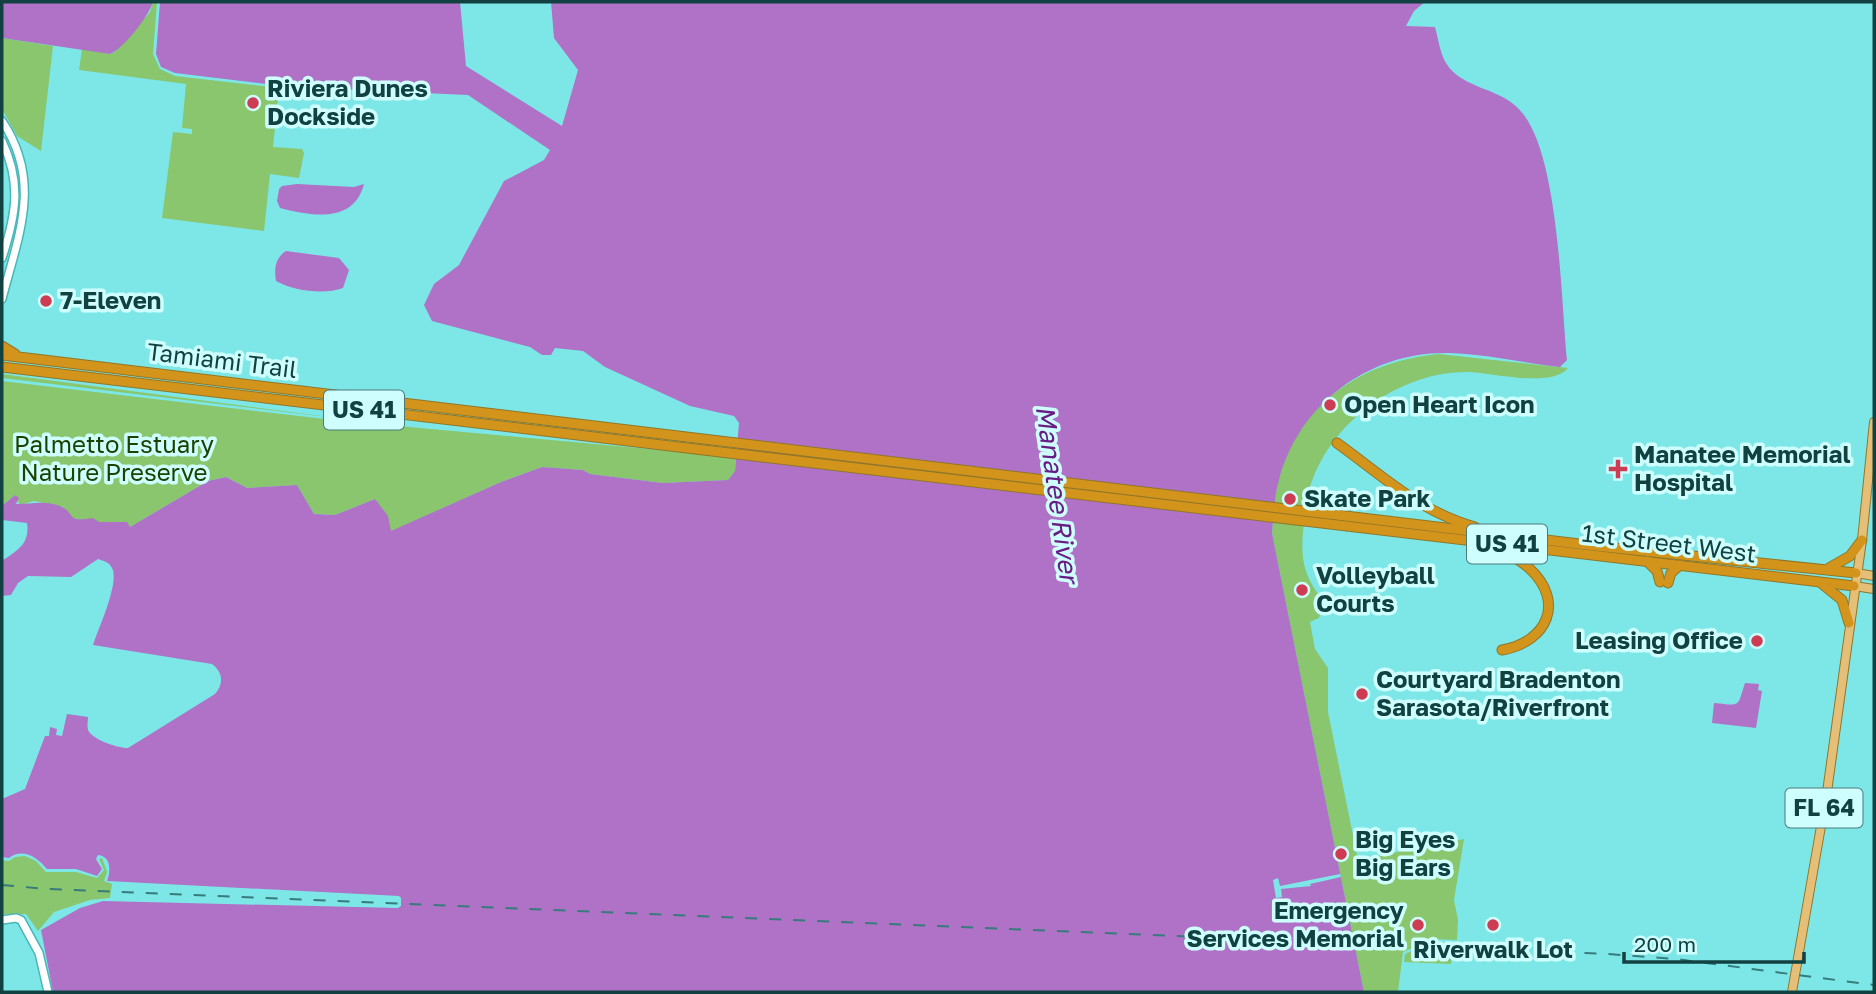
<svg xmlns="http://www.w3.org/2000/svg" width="1876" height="994" viewBox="0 0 1876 994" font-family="'Golos Text',sans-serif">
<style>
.green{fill:#89c66d}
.water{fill:#af72c6}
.pier{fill:#7de7e8}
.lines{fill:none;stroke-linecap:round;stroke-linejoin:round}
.secondary-casing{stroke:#49b6b7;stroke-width:10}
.primary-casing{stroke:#8f7729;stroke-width:10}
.highway-casing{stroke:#8f7729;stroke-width:11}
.secondary{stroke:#fff;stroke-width:7}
.primary{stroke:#e5bf77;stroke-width:8}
.highway{stroke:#d3941c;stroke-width:9}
.rail{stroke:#377b7b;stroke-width:2;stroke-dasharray:12 12;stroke-linecap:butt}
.poi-dot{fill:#cd3c52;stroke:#cefefe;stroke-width:2.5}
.labels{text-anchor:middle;stroke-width:7;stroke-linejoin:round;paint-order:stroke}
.shield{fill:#cefefe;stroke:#4a7a7a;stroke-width:2}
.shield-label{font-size:23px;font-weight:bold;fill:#124141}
.poi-label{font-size:24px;font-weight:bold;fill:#124141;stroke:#cefefe;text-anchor:start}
.street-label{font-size:24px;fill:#124141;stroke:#cefefe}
.park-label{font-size:24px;fill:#1c4201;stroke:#cefefe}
.water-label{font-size:26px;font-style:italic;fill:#691c82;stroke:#cefefe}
</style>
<rect width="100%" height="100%" fill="#7de7e8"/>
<g class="green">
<path d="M153,2h4l-4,52 7,15 15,7 104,12 -6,59 29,2 2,4 -5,25 -29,-4 -6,57 -102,-13 11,-86 19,2v-5l-10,-1 4,-44 -107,-14 3,-21 28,5 5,-2 35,-40z"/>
<path d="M2,38l51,8 -12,105 -24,-15 -15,-27z"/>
<path d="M1439,354l129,14c-16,20 -76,5 -98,4 -77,-2 -157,62 -165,140 -4,37 -7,59 19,89l-5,17 -9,4 5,27 13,19v44l29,143 5,4 102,-20 -10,61 4,20 -1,20 -29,-1 -1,3 -24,10 -5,40h-34l-92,-459c2,-18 2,-37 7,-54 21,-77 84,-118 160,-125z"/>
<path d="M2,374l342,45 -342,-41z"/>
<path d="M2,381l331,39 403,37 -1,14 -7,9 -65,3 -73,-9 -7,-4 -41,-3 -41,15 -111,50 -15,-33 -40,16 -21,-1 -17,-29 -50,3 -21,-11 -18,4 -78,46 -59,-9 -8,-11 -29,-6 -14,4 -5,-10 -13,11z"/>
<path d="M25,856l11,5 10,11h30l21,6 7,-8 -5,-11 3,-1 5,14 -3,9 8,3 -2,14 -20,2 -36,12 -16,19 -12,-17h-24v-54l7,1 6,-4z"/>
<path d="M1430,942h23l-2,22 -47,-2 1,-8z"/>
</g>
<g class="water">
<path d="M2,2h151c-4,14 -30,47 -43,52l-108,-16z"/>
<path d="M160,2h300l6,64 96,60 16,-56 -24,-32 -3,-36h874l-11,9 -8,15 29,1c3,11 5,26 11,36 17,28 57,23 78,52 35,47 37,184 43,245l-7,7c-36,-4 -74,-13 -111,-14 -78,-2 -150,50 -170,127 -5,17 -5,35 -7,53l92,459h-1311l-12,-62 39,-22 23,-7 295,7 3,-2v-8l-2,-2 -292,-15c4,-10 4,-25 -9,-26l-2,4 6,10 -5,7 -21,-7h-29c-9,-11 -24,-22 -38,-11l-7,-1v-58l23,-10 20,-53h4l1,-9 7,2 -1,6 6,1 5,-22 21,3c0,5 -2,12 2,16 7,8 28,15 38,15l87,-54c9,-10 8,-22 -3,-30l-119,-19c5,-16 27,-63 19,-77 -3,-6 -8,-7 -14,-9l-27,18 -43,-1 -10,7 -7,12 -9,1v-35c16,-11 28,-17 25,-38l-25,-3v-14l13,-11 4,3 -3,6c16,0 29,-4 44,2 17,7 4,17 33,12l6,4h28l3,5 78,-46 18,-4 21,11 50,-3 17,29 21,1 40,-16 13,17 3,15 110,-49 41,-15 41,3 7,4 73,9 65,-3 7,-9 4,-48 -5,-7 -44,-10 -85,-39 -22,-16 -28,-3 -4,7h-9l-12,-8 -98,-26 -8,-16 10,-21 25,-19 45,-84 40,-21 6,-10 -82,-55 -177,-8 -116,-14 -14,-6 -5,-13z"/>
<path d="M297,184l57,3 10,-3c-10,40 -53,32 -84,24l-3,-7 2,-12 3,-3z"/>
<path d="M286,251l53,7 10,12 -6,18c-19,7 -49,3 -67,-7 -2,-12 -1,-23 10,-30z"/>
<path d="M1745,683l14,1 -1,6 4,1 -6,37 -44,-5 2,-20c28,3 23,4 31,-20z"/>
</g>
<path class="pier" d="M1340,874l1,3 -31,7 1,2 -30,3 1,8 -6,1 -3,-18 5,-2 2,8z"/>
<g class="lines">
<g class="secondary-casing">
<g id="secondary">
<path d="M2,121c41,61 16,115 0,178"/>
<path d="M2,141c20,42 14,74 0,117"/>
<path d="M2,920l14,-2 5,2 18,33 9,39"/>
</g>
</g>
<g class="primary-casing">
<g id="primary">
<path d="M1856,573l18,3"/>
<path d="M1854,586l20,3"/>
<path d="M1792,992l35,-200 35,-252 12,-118"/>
</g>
</g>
<g class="highway-casing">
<g id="highway">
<path d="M2,346l13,8"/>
<path d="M2,355l1594,191 260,27"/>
<path d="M2,367l1852,219"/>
<path d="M1337,443c46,33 83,69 138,84"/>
<path d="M1486,545c15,6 31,12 43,23 37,34 18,74 -27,82"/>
<path d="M1647,561l10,10 3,11"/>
<path d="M1829,568l21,-12 12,-16"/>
<path d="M1668,583l3,-10 9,-8"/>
<path d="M1821,583l21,17 7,23"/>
</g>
</g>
<use href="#secondary" class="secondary"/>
<use href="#primary" class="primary"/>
<use href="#highway" class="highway"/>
<path class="rail" d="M2,885l45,4 1560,65 69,5 198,26"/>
</g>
<g class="poi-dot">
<circle cx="253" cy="103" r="7"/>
<circle cx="46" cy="301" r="7"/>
<circle cx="1330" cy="405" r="7"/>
<path d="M1614.5 458.5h7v7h7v7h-7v7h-7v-7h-7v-7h7z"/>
<circle cx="1290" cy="499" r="7"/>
<circle cx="1302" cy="590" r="7"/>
<circle cx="1757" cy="641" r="7"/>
<circle cx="1362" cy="694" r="7"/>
<circle cx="1341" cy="854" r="7"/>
<circle cx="1418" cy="925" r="7"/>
<circle cx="1493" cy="925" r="7"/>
</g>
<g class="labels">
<g class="shield">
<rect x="324" y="390.5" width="80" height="39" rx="5"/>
<rect x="1467" y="524.5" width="80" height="39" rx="5"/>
<rect x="1785.5" y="788.5" width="77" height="39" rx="5"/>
</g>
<g class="shield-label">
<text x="364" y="418">US 41</text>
<text x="1507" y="552">US 41</text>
<text x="1824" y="816">FL 64</text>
</g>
<g class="poi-label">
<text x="267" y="97">Riviera Dunes<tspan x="267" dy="28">Dockside</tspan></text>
<text x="60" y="309">7-Eleven</text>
<text x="1344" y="413">Open Heart Icon</text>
<text x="1634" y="463">Manatee Memorial<tspan x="1634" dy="28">Hospital</tspan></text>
<text x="1304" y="507">Skate Park</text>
<text x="1316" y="584">Volleyball<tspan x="1316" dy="28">Courts</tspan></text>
<text x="1743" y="649" text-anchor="end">Leasing Office</text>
<text x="1376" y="688">Courtyard Bradenton<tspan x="1376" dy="28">Sarasota/Riverfront</tspan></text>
<text x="1355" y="848">Big Eyes<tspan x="1355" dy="28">Big Ears</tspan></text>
<text x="1404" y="919" text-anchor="end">Emergency<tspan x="1404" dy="28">Services Memorial</tspan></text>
<text x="1493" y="958" text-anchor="middle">Riverwalk Lot</text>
</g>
<g class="street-label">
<text transform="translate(222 361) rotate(7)" y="8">Tamiami Trail</text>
<text transform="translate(1669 544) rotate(7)" y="8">1st Street West</text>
</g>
<g class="park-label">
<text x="114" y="453">Palmetto Estuary<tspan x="114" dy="28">Nature Preserve</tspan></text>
</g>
<g class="water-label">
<text transform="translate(1057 494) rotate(82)" y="9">Manatee River</text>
</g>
</g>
<rect width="1876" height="994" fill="none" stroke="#124141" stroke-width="7"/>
<path d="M1624 952v10h180v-10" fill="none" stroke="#124141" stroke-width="3.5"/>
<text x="1634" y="952" font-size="21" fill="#124141" stroke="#cefefe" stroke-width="5" paint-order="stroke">200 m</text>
</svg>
